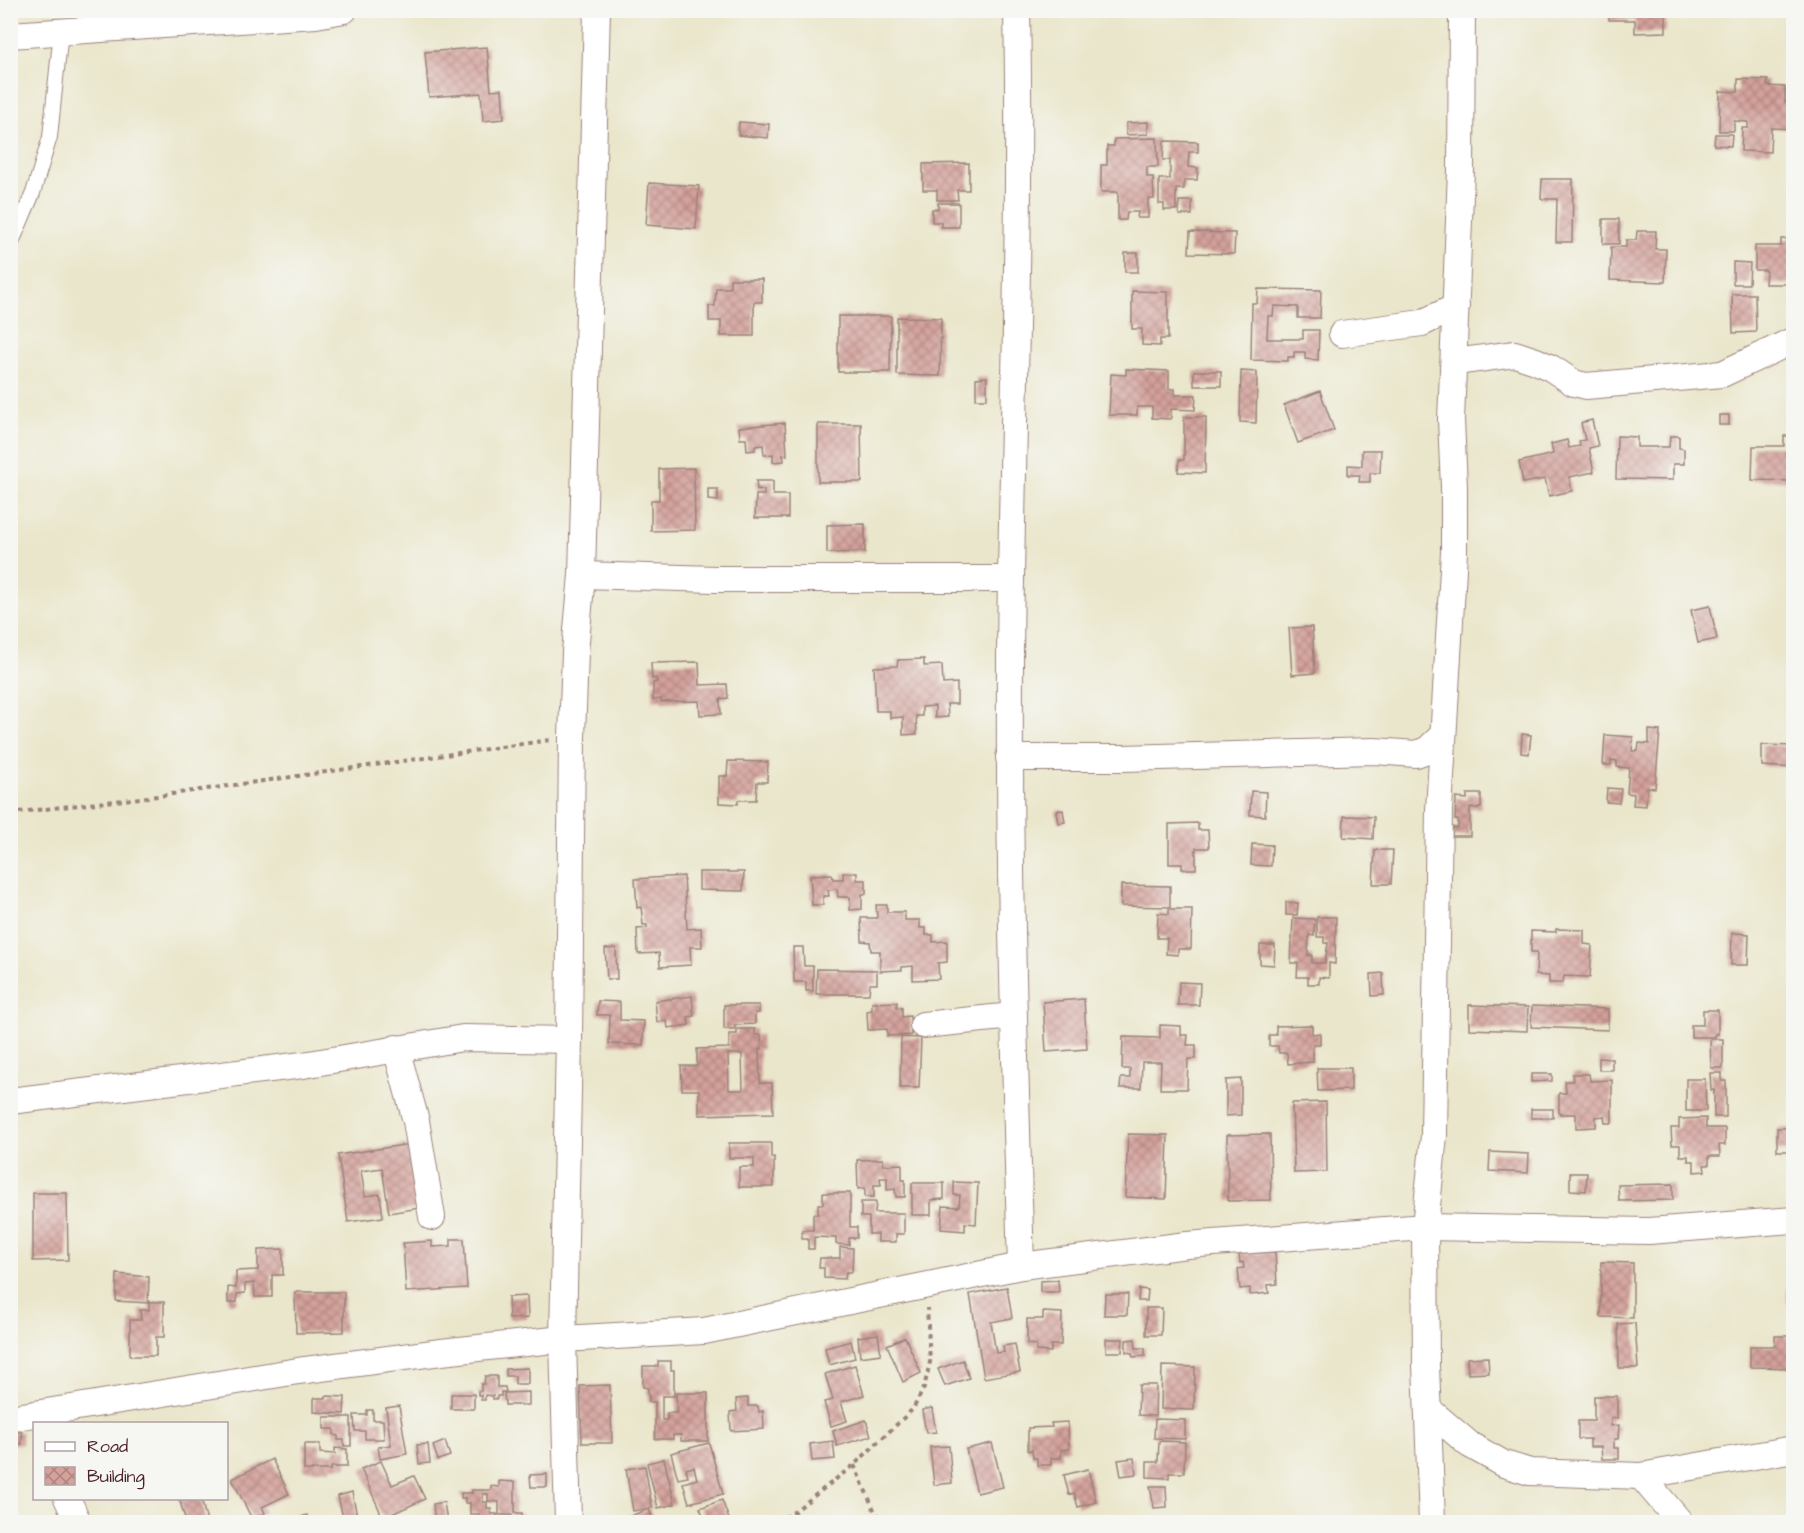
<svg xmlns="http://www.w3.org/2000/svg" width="1804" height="1533" viewBox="0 0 1804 1533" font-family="'Architects Daughter',sans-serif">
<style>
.building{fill:url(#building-cross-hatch);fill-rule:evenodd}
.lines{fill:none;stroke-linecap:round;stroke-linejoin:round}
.lane-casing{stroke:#9a827b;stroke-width:16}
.street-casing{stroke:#9a827b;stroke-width:28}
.path{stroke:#9a827b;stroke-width:4;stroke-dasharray:4.5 4.5;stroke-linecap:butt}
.lane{stroke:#fff;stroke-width:14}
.street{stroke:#fff;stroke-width:26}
</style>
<defs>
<pattern id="building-cross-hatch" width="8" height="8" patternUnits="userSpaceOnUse" patternTransform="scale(1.5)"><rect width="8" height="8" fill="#d4a19b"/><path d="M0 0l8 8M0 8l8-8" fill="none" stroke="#ae837f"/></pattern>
</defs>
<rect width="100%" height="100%" fill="#f6f6f2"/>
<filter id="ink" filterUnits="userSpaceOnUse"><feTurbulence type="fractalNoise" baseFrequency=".0167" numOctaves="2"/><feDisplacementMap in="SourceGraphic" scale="12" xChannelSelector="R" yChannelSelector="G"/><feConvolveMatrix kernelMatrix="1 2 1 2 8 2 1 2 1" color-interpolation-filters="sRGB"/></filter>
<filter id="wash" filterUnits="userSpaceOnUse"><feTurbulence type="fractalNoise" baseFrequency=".008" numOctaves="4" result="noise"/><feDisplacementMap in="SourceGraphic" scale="24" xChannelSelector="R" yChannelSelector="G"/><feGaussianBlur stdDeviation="1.35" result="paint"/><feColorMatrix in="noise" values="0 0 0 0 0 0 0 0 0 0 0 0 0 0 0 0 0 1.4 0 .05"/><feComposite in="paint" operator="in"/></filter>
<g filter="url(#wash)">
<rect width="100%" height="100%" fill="#eae6cb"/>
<g id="blocks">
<g class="building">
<path d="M1609,10h57v22l-31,1v-13h-26z"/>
<path d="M487,47l4,43 11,-1 2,30 -21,2 -2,-28 -52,4 -4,-45z"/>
<path d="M1738,79l30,1 -1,6 18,1v15h9v27l-23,-1 -1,24 -29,-1 1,-23h6v-6l-14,-1v10h-15l1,-40 18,1z"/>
<path d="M739,122l30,2 -1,14 -30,-3z"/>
<path d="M1148,122v12l-22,1v-12z"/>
<path d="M1715,134h17l-1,12 -17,-1z"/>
<path d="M1157,138l1,29h-11v10h6l1,22h-6v19h-11l1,-6h-11l-1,8h-8v-28h-17v-27h6v-19h7v-7z"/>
<path d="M1164,141l34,1v10h-9l-1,15 10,1 -1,12h-13v9h-8v21h-12v-6h-5v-25h11v-19h-7z"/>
<path d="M969,163v27h-12l1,10h-21v-10h-14v-26z"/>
<path d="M1542,179h31l-1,63h-16l1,-43h-16z"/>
<path d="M649,183l50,3 -3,43 -50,-4z"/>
<rect x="1179" y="201" width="13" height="14"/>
<path d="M938,203h21v24h-18v-5h-9v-13h6z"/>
<rect x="1603" y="219" width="16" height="25"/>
<path d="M1637,231h19l-1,18h11l-1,33 -55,-2 1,-33h15v-7h10z"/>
<path d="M1190,232l45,1 -1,21 -45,-1z"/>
<path d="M1781,239h13v45h-29l1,-14h-11v-24h26z"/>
<rect x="1125" y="253" width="13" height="19"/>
<path d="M1733,262l17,1 -1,21h-16z"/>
<path d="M730,279h32v23h-8v34h-33v-15h-12v-15h6l1,-18h14z"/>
<path d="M1258,289l63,1 -1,28h-22v-11l-24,-1 -1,10h-5l-1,23h36v-9h16l-1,30 -13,-1v-7h-11v5h-6v4l-37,-1 1,-57h5z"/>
<path d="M1132,291l36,1v47h-8v7l-18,-1v-16h-10z"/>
<path d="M1732,294h23l1,38 -23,1z"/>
<path d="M838,316h53l-1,56h-52z"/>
<path d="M897,317l44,1 -1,58 -43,-1z"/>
<path d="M1126,369l43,2v18h6v6h21l-1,15 -24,-1v10l-19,-1v-11h-15v8h-28l2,-41 15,1z"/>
<rect x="1194" y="371" width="27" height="15"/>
<path d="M1241,371l16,1 -1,51 -16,-1z"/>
<path d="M987,377v22h-11v-21z"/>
<path d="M1320,391l14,39 -36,13 -14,-38z"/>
<rect x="1719" y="415" width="10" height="10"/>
<path d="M1184,417h22l-1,56 -27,-1 1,-12h5z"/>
<path d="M1592,420l6,26 -9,2 5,24 -25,5 3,14 -23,5 -4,-17 -22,4 -4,-21 34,-8 -2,-10 16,-4 2,8 11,-2 -1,-5 6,-1 -4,-17z"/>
<path d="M785,423l2,32h-4l1,6 -11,1v-8l-9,1 -1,-10 -8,1v4l-8,1 -1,-12h-6l-1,-12z"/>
<path d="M818,424h43l1,58h-44z"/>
<path d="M1617,436l20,1v10h32l1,-11h9v12l5,1v15h-11v16l-57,-1z"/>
<path d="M1784,436h10v45l-42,-1 1,-34h31z"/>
<path d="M1362,450h19l-1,23h-10v9h-11l1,-7h-12v-10l14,1z"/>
<path d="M694,468l1,62 -44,1v-31h8v-31z"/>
<path d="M756,481h17v14h15v23h-33l1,-23h8v-5l-7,-1z"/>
<path d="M708,489h10v12l-10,-1z"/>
<path d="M865,524v28l-38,1v-28z"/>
<path d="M1710,606l7,33 -19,4 -7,-33z"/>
<path d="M1312,627l3,46 -23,2 -3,-47z"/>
<path d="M924,659v7l18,-1 1,19 14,-1v21h-10l1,13 -13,1v-12l-13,1v9h-6l1,18 -14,1v-18l-13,1v-7h-14l-2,-44 23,-1 1,-6z"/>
<path d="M699,662l1,23 27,-1 1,14 -8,1 1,15 -21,1 -1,-14 -38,1v-3l-8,1v-17l4,-1 -1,-4 -4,1 -1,-16z"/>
<path d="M1649,730l11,1 -5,57 -8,-1 -1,19 -13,-1 1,-11 -7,-1 2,-25 -12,-1v-6l-6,-1v5h-8l2,-30 28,2 -1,14h6l1,-8 10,1z"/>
<path d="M1522,734l9,1 -2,19 -8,-1z"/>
<path d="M1762,745l32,1v22l-32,-2z"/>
<path d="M728,761l40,1 -1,20h-10l-1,18h-18v4l-19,-1v-27h8z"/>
<path d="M1607,788l14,1 -2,14 -13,-1z"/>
<path d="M1251,791l15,1 -1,24 -15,-1z"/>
<path d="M1467,794h14v14h-11v28h-18v-8h6v-8h-3l1,-22 11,1z"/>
<path d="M1063,810l2,12 -7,1 -2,-12z"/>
<path d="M1344,816l30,1 -1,22 -30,-2z"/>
<path d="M1198,823v7h10l1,18h-13v21h-14v-5h-13v-40z"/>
<path d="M1252,844l20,1 -1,21 -20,-1z"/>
<path d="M1375,850h18l-2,34h-18z"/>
<path d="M699,872h45l-1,19 -44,-1z"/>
<path d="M857,872v8h9v14h-4v15l-12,1v-13h-12l-1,-8 -9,1 1,6h-6v9h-11l-2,-30 22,-1 1,5h10v-6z"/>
<path d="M684,876l3,53 14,-1 1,19h-12l1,18 -31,2 -1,-14 -21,1 -1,-25 10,-1v-3h-4l-2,-18 -4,1 -2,-29z"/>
<path d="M1121,885l49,1v21l-49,-1z"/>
<path d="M1286,902l12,1 -1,12h-11z"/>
<path d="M876,905h11v7h18v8h15v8h6v7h7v7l14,-1v21l-9,1 1,16 -26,1v-14l-11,1v3l-22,1v-20h-9l-1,-9 -8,-1 -1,-23h16z"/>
<path d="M1169,909h23l-1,40h-13v6l-12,-1 1,-16h-10l1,-25 11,1z"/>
<path d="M1317,917h19l-1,47 -6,-1v15l-10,-1v7h-11v-7h-11l1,-14h-7l2,-45 22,1 -1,17 -5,-1 -1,20h4v8h13l3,-20h-4v-6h-7z"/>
<path d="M1556,929l28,1v14l8,1 -2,32 -26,-1 -1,7h-14v-7l-13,-1 1,-23h-6v-21l25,1z"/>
<path d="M1732,933l17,1 -1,31h-17z"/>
<path d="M1260,945h15l-1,20 -14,-1z"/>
<path d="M793,947h10l1,19h9v25h-7v-9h-12z"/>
<path d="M616,948l1,31h-10l-2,-30z"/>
<path d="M817,969l60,1v14h-7l-1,10h-53z"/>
<path d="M1383,973l1,22 -12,1 -1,-22z"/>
<path d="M1179,982l21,1 -1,22h-21z"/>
<path d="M692,996l2,20 -6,1 1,8 -21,3 -1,-7 -10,1 -2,-21z"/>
<path d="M1084,999l3,50 -41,3 -3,-50z"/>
<path d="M598,1001l22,1v18l24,1 -1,24 -34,-1 1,-29h-13z"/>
<path d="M897,1002v6l5,-1v10l8,-1 1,19 -24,1v-7l-19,1 -1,-19 5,-1v-7z"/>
<path d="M724,1005h35v8h-4v11l-20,1v4h-11z"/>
<path d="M1469,1005l59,2 -1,24 -58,-2z"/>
<path d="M1532,1006l76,3v21l-77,-3z"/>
<path d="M1703,1010h15v24h-3v3h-24v-12h12z"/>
<path d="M1160,1025l21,1v9h7l-1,10h9v14h-8l-1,30h-27l1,-27h-19l-1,26h-21l1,-10h9v-9h-8l1,-32 37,1z"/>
<path d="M1312,1025v9l8,-1v11l-7,1v17l-25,2 -1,-11h-8l-1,-7h-9v-11h7v-9z"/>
<path d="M737,1029h18v6h6l1,14h-3l1,34h12l1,30 -74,2v-25h-17l-1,-24h16v-17l32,-1v-14h8zM728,1054h14l1,36h-14z"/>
<path d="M901,1037l20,1 -2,50h-19z"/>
<path d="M1710,1039h13v29h-12z"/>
<path d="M1599,1058l13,1v11h-13z"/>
<path d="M1317,1068h34v22l-33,1z"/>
<path d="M1710,1073h12v8h4v36h-12v-27h-3z"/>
<path d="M1531,1074h21v7l-21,1z"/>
<path d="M1572,1074h17l1,7 22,-1v43h-7l-1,-7 -8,1v10l-20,1v-14h-17v-21h7l-1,-12h8z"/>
<path d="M1241,1079v36l-15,1v-36z"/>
<path d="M1686,1079h19l1,32h-20z"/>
<path d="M1326,1102l1,70 -33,1 -2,-70z"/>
<rect x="1531" y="1109" width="22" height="9"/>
<path d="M1706,1118v10h19v17h-6l1,11h-11v9h-5l1,6 -11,1v-11h-6v-5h-8v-11h-8l-1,-17h8v-9z"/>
<path d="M1777,1128h17v48h-5v-25h-12z"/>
<path d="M1128,1134l40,1 -2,64 -41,-2z"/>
<path d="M1270,1134l1,66 -43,1 -1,-66z"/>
<path d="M729,1143h42v15l3,-1v30h-35v-20h15v-9h-25z"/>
<path d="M410,1144l10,64 -31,5 -7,-45 -21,3 4,25 15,-2 3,23 -35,5 -10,-67z"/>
<path d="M1490,1152l39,2 -1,19 -39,-2z"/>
<path d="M883,1159v6l19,-1v16h3v17h-9l-1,-8 -8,1v-12h-7l1,7h-7v12h-9v-9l-7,1 -1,-29z"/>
<path d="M1570,1173h17l-1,18 -16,-1z"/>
<path d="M954,1182l24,1 -2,41 -11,-1v8l-24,-2 2,-23 16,1 1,-12h-6z"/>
<path d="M912,1183h32v16l-13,1v15h-19z"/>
<path d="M1673,1184v16l-54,1 -1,-16z"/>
<path d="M33,1193h34l1,67 -35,1z"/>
<path d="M823,1193h27v34h7v11h-8v7l-13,-1v-6l-22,-1v12h-6v-10h-6v-9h11v-16h5v-10h5z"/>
<path d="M861,1202h15l-1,11h29v21h-8v8h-18v-8h-9v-17h-8z"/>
<path d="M451,1239h13l3,49 -61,4 -3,-49 29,-2v6l19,-1z"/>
<path d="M840,1247l13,1 -1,24h-6l-1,7 -21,-1v-10h-5l1,-10h20z"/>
<path d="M283,1249v26h-11v22h-17l-1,-14 -9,1v9l-8,1v8l-9,1v-16l8,1v-17l22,-1v-20z"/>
<path d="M1275,1252l2,32 -9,1 1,8 -19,2v-7l-10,1 -2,-20 6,-1 -1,-6 -3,1 -1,-9z"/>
<path d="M1601,1262l32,1v55l-32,-1z"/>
<path d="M117,1274l32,3 -1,26 -32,-2z"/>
<path d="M1058,1280l1,12h-19v-11z"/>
<path d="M1788,1284h6v19h-7z"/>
<path d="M1007,1287l5,31 -21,4 5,31 8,-1 -1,-6 12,-2 5,28 -36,6 -14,-84z"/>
<path d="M1139,1289l9,1 -1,11h-9z"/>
<path d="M295,1292h49v40l-48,1z"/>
<path d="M1105,1294h23l-1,21h-23z"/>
<path d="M527,1296l1,22 -19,1 -1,-22z"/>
<path d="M149,1302h15v35h-8v19h-26v-36h11l-1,-10h9z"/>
<path d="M1146,1308h16l-1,27h-15z"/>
<path d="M1043,1312l19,1 -1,32h-10v7l-15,-1v-6l-9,-1v-25h16z"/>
<path d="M1635,1323l3,45h-19l-1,-44z"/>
<path d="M878,1334l3,20 -21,3 -2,-20z"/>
<path d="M1775,1336h19v32l-44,-1v-21h25z"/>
<path d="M905,1337l16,36 -18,9 -16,-37z"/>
<path d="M1106,1339h17l-1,13h-16z"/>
<path d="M1135,1339l1,9h9v8l-12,1 -1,-4 -6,-1v-12z"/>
<path d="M851,1341l4,17 -26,7 -4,-17z"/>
<path d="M1488,1357l1,16 -21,1 -1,-16z"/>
<path d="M963,1360l6,18 -24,8 -7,-17z"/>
<path d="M658,1361h13v9h3v26h-12v24h5v-7h10l-1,-20h32v48h-27v-6h-8v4h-18v-37h-6l-1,-14 -5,-1v-21h15z"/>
<path d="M855,1365l9,30 -23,7 6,19 -16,5 -7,-24 9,-2 -8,-26z"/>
<path d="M1162,1366l33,1 -1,43 -33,-1z"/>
<path d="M528,1368v16h-13v-8h-9v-7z"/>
<path d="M485,1376h12v11h8l1,5h-5v4h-4v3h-4v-3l-8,-1v5h-4v-5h-3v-4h3v-7h3z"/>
<path d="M610,1385l2,58h-30l-2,-57z"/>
<path d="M1139,1385h17l-1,31 -17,-1z"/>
<path d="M529,1392v13h-24l-1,-12z"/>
<rect x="451" y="1394" width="23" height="15"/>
<path d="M326,1396l19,1 -1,17 -30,-2v-14h12z"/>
<path d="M1594,1396h23v22h-6v8l8,-1 -1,14h-4v9h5v11h-17l-1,-12h-11v-8h-12v-18h16z"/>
<path d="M748,1398v8h10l1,6 4,-1 1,18 -33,2 -1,-19 7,-1 -1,-12z"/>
<path d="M399,1406l8,48 -27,5 -2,-12 13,-2 -5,-37z"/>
<path d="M932,1408l4,24 -10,1 -4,-23z"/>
<path d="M367,1410h6v10h10l1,19h-19v-8h-10l-1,-16h13z"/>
<path d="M324,1417h27v29h-7v-6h-6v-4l-4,-1v-6h-10z"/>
<path d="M1155,1419l30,1v19l-31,-1z"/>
<path d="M866,1420l5,16 -34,10 -4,-15z"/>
<path d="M1068,1422l1,27 -8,1v8h-10v7h-14v-7h-4l-1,-8 -4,1v-23l24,-1 -1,-4z"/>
<rect x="11" y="1432" width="11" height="12"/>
<path d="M445,1441l5,15 -12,4 -5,-14z"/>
<path d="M833,1441l2,18 -23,2 -2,-17z"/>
<path d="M1159,1441l26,1 -1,31h-15v5l-22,-1v-15h11z"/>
<path d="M709,1443l14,51 -34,9 -6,-20 14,-4 -3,-12 -8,2 2,8 -10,2 -7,-26z"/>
<path d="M992,1443l11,44 -26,6 -11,-44z"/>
<path d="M304,1444h16v9l15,1v-6l12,1v18h-16v3h-27z"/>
<path d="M428,1444l2,19 -11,1 -2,-19z"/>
<path d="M949,1446l3,37 -18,2 -4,-38z"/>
<path d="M1134,1458l2,16 -15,2 -3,-16z"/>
<path d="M272,1459l17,35 -27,13 3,6 -13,6 -20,-40z"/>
<path d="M664,1459l11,45 -17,4 -11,-45z"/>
<path d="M381,1461l11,24 22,-9 11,23 -42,19 -22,-49z"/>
<path d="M645,1466l7,42 -19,3 -7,-42z"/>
<path d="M1088,1469l8,33 -18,5 -4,-14 -5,2 -5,-20z"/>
<path d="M547,1474v13h-16l-1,-12z"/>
<path d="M499,1481l16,1v31h7v8h-10v-6h-13v-13l-11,-1v-7h-5v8h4v6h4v6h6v5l5,-1v4l-15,-2v2h-8v-8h-9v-11h-5v-5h-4v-5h11v-3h19v-4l8,1z"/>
<path d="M1150,1486h16l1,21 -13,1z"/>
<path d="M352,1492l6,28 -14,2 -6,-26z"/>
<path d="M179,1498h22l6,24h-21z"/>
<path d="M722,1500l8,22h-24l-6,-14z"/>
<path d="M444,1502l3,20h-12l-2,-18z"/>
<path d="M649,1509l5,13h-40z"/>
<path d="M307,1515l3,7h-23z"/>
</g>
</g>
</g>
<g filter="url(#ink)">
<use href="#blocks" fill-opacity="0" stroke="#9a827b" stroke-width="1.5"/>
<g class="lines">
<g class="lane-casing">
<path id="lane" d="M10,247l23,-54 17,-56 11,-106"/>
</g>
<g class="street-casing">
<g id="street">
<path d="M1017,10c4,190 -3,379 -6,568 -4,229 3,458 10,688"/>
<path d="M10,35l306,-20 28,-5"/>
<path d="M1342,334l80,-11 34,-16"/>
<path d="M1455,362l60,-8 21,7 15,7 23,15 12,3 136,-12 72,-34"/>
<path d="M582,575l133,4h296"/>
<path d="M1009,758h114l251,-7 42,3 11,-4 16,-15"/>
<path d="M923,1025l90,-9"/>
<path d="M396,1048l20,73 16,96"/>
<path d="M10,1101l293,-36 160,-27 106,2"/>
<path d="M1429,1410l41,35 34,19 26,8 111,4 153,-27"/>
<path d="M10,1418l288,-47 143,-19 122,-13 141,-8 317,-65 166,-21 238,-18 224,4 145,-11"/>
<path d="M1641,1476l39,46"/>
<path d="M67,1498l11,24"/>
<path d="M568,1522l-5,-183 6,-299 3,-303 3,-85 7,-77 15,-565"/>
<path d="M1432,1522l-6,-157 -1,-138 9,-92 5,-325 15,-258v-65l-3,-67 10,-250 1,-160"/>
</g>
</g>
<g class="path">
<path d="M10,813l148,-17 392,-56"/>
<path d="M854,1465l21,47 5,6 13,4"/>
<path d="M777,1522l14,-8 63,-49 59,-56 11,-21 6,-26 -3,-54"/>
</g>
<use href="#lane" class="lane"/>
<use href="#street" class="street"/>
</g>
</g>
<rect width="1804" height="1533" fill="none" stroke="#f6f6f2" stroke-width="36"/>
<rect x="33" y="1422" width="195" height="78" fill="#f6f6f2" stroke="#b1a0a2" stroke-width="1.5"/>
<rect x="45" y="1442" width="30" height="9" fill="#ffffff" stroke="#b1a0a2" stroke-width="1.5"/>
<text x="87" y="1452" font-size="18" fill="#4a1f2b">Road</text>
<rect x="45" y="1467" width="30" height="18" fill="url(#building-cross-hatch)" stroke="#b1a0a2" stroke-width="1.5"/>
<text x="87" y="1482" font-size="18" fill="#4a1f2b">Building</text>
</svg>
